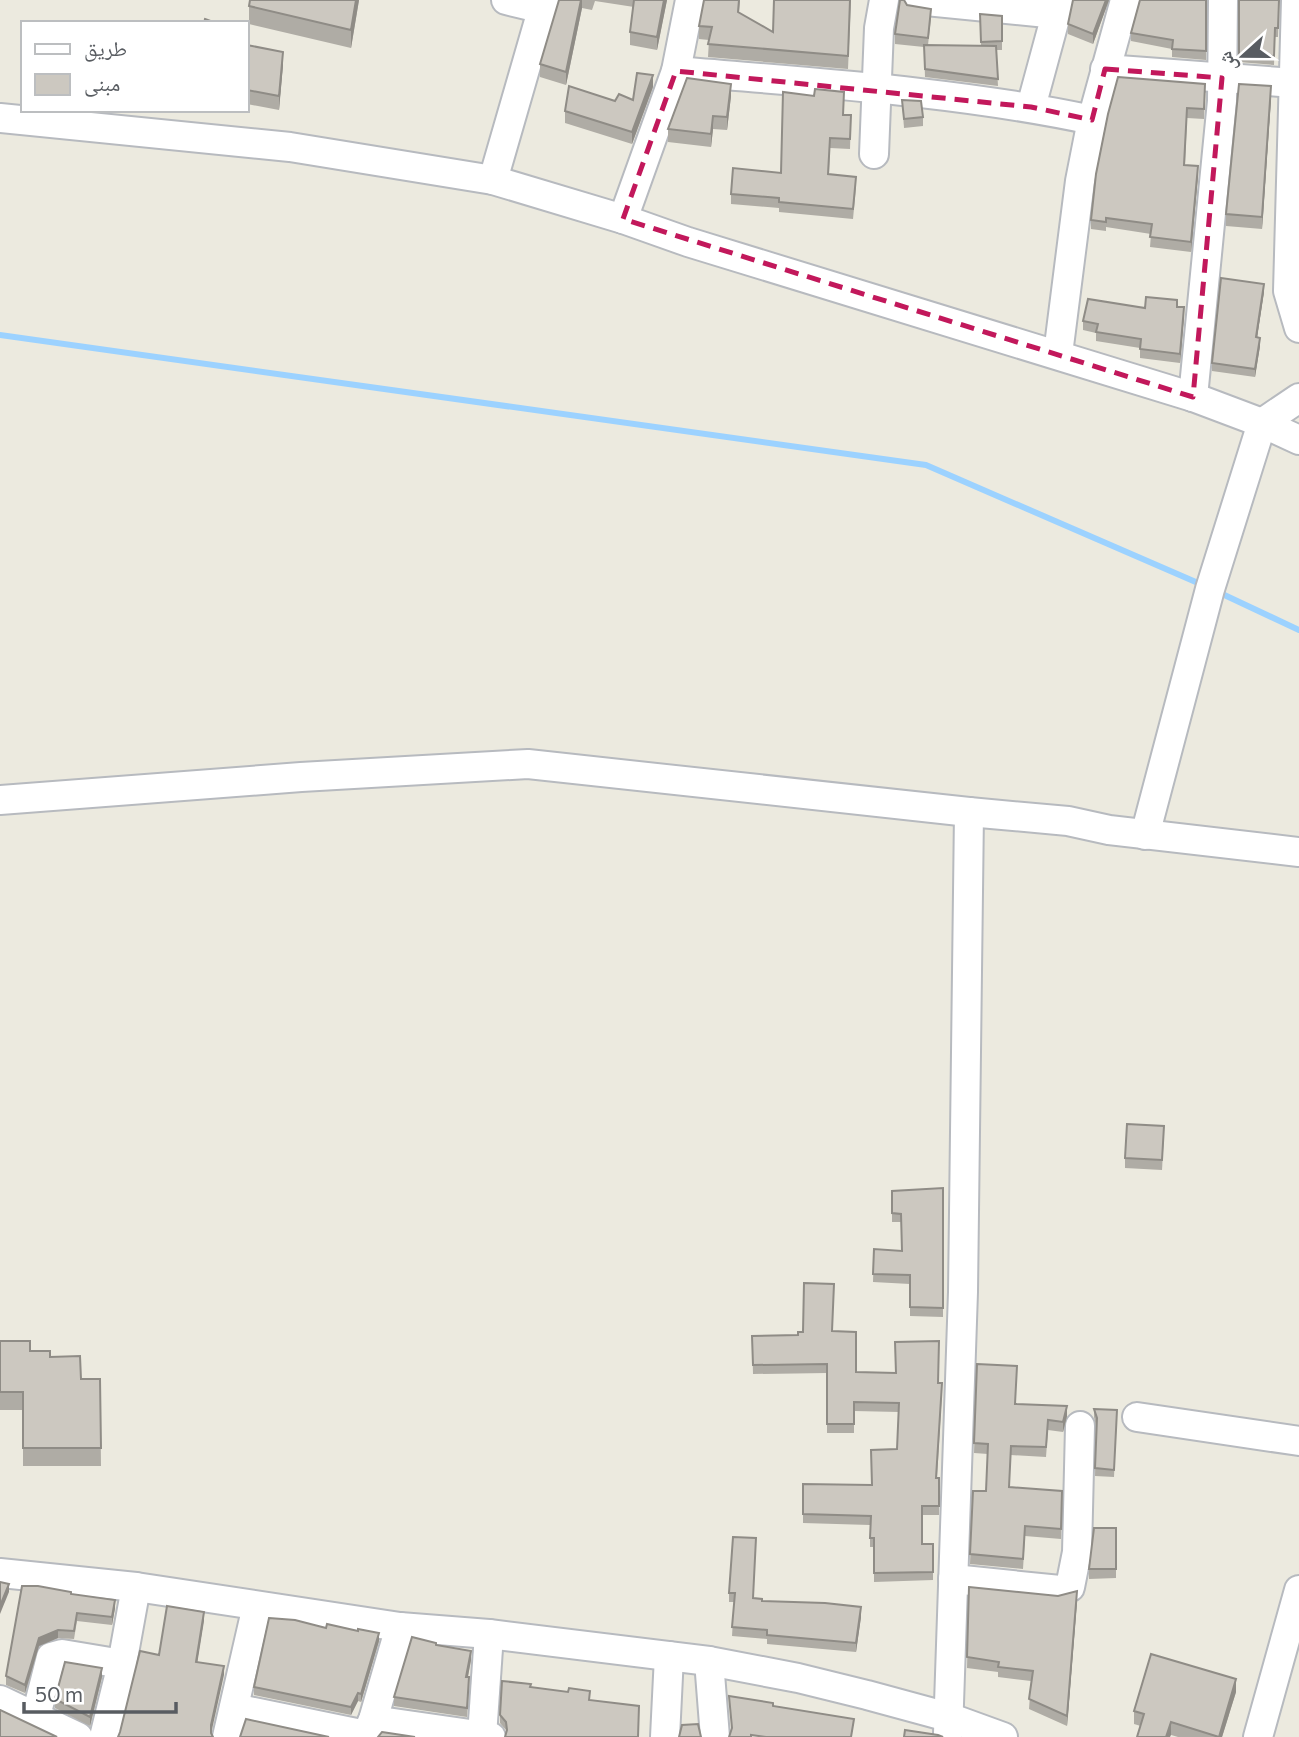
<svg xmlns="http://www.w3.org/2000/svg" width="1299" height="1737" viewBox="0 0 1299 1737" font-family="Commissioner,'Noto Naskh Arabic',sans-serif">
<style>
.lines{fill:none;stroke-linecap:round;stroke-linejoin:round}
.stream{stroke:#9cd2ff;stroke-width:6}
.minor-casing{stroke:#b7babf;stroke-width:32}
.minor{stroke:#fff;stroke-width:28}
.wall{fill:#afaca5}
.shaded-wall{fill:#8f8c86}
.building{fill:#ccc8c0;stroke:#8f8c86;stroke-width:2}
.marked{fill:none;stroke:#c2185b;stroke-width:5;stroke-dasharray:14 9;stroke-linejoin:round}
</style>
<rect width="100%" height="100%" fill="#eceadf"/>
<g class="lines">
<g class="stream">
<path d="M0,335l926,130 279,121"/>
<path d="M1218,592l81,38"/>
</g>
<g class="minor-casing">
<g id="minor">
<path d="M506,0l37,9"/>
<path d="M916,0l141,14"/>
<path d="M1296,0l-8,291 11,37"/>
<path d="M1105,69l189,14"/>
<path d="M676,71c139,12 280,20 416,49"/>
<path d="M1031,107l29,-107"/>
<path d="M0,118l290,29 203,33 130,39 65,23 505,155 69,26 37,17"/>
<path d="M874,154l5,-126 5,-28"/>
<path d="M493,180l52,-180"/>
<path d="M623,219l53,-148 14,-71"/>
<path d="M1058,354l22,-173 12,-61 33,-120"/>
<path d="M1193,397l29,-296 1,-101"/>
<path d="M0,800l301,-23 227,-13 441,48 99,9 41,9 190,22"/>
<path d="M1145,835l65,-246 52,-166 37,-25"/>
<path d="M1137,1417l162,24"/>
<path d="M0,1573l136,14 264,40 89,7 220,27 89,17 69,17 81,22 55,20"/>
<path d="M953,1579l107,11 10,-3 7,-35 3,-126"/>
<path d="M709,1661l6,76"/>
<path d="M0,1700l78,37"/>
<path d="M234,1708l132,27"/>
<path d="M36,1716l15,-59 11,-3 60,10"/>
<path d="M373,1720l118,17"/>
<path d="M948,1733l15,-441 6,-480"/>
<path d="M482,1736l7,-102"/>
<path d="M104,1737l18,-73 14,-77"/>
<path d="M227,1737l30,-131"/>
<path d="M365,1737l8,-17 27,-93"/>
<path d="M665,1737l4,-81"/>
<path d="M1258,1737l41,-147"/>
</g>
</g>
<use href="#minor" class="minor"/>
</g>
<g class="wall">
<path d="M359,0l-8,48 -102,-24v-18z"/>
<path d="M559,0h108l-10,50 -27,-5v-13l4,-25 -39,-6 -3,9 -10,-2 -16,77 -26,-8v-13z"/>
<path d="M740,0l-1,13 34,19 78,-32 -3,69 -140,-12 1,-17 -10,-1v-13z"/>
<path d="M1109,0l-16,44 -25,-10v-10z"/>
<path d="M1206,0v60l-34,-3v-8l-41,-8v-8z"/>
<path d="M1239,0h40l-1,37h-3l-1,28 -35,-3z"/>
<path d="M907,5l24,13 -3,27 53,1 -1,-32 22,2v34h-6l2,36 -73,-9 -1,-30 -29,-3v-10z"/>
<path d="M247,45l36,20 -4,45 -32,-6z"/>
<path d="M653,87l-21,57 -67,-21v-12l50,-10 18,-1z"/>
<path d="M1205,93l-1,26 -17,-1 -2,47 13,10 -7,77 -41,-5 1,-13 -45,-7v4l-15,-2v-9l5,-46z"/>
<path d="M731,96l-4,34 -14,-1 -2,18 -43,-5v-13z"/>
<path d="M1271,98l-9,131 -36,-3v-12z"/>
<path d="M902,100l21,17v9l-19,2z"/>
<path d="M844,115h7l-1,34 -20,-1 -1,26 27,13 -3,32 -74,-7v-4l-48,-4v-10l50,-21z"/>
<path d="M1264,292l-7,45 3,9 -5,31 -43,-6v-8z"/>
<path d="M1177,307l7,9 -4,47 -40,-5v-10l-44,-7v-8l-13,-3v-9l62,-13z"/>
<path d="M1164,1135l-2,35 -37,-2v-10z"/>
<path d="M943,1188v129l-33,-1v-32l-37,-2 1,-33 28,2 -1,-29h-9v-31z"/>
<path d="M833,1331l23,41 82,11 4,9 -5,86h2v37h-17v29h11v36l-59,2v-35h-4v-22l-67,-2v-39l69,1 25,-36 2,-37 -45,-1v22h-27v-60l-74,1 -1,-38 46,-1z"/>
<path d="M0,1341l50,16 31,22h19l1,87h-78v-56h-23z"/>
<path d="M977,1364l38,40 52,12 -4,16 -15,-2 -2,27 -35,-2 -2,32 53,4 -1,48 -36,-3 -2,33 -53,-5 3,-73h13l2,-37 -14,-1z"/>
<path d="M1094,1409l23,1 -3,67 -19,-1 1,-50 -2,-9z"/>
<path d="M1116,1528v50l-27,1v-10z"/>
<path d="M756,1538l-3,60 9,3 99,16 -5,35 -89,-8v-5l-35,-3 2,-34h-5v-9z"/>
<path d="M969,1587l108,14 -10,125 -38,-17 2,-28 -33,-4v-5l-31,-4z"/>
<path d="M71,1594l44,14 -3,17 -35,-4 -3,18 -16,-1 -19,8 -14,47 -19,-8v-9z"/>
<path d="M379,1641l-18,61 -3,-1 -7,14 -97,-20v-8z"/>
<path d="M436,1645l35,15 -3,17 1,9 -2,31 -73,-11v-9z"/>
<path d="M102,1677l-12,49 -35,-18v-9z"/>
<path d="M531,1687l59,13 49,14 -132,19 -1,-3 -6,-7v-8z"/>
<path d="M1236,1692l-14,45h-44l-44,-13v-13z"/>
</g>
<g class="shaded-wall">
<path d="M356,0h3l-8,48v-18z"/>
<path d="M581,0h1v8l-16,77v-13z"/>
<path d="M664,0h3l-10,50v-13z"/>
<path d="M1106,0h3l-16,44v-10z"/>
<path d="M283,52v13l-4,45v-14z"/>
<path d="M653,75v12l-21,57v-12z"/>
<path d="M731,84v12l-4,34v-13z"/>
<path d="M1271,86v12l-9,131v-12z"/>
<path d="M713,116v13l-2,18v-13z"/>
<path d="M1198,166v9l-7,77v-10z"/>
<path d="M1264,284v8l-8,53v-8z"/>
<path d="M1184,307v9l-4,47v-9z"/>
<path d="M1260,338v8l-5,31v-8z"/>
<path d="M1067,1406v10l-4,16v-10z"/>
<path d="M9,1584v8l-9,22v-8z"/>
<path d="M1077,1591v10l-10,125v-10z"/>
<path d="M115,1600v8l-3,17v-8z"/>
<path d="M861,1607v10l-5,35v-9z"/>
<path d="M204,1612v9l-8,50v-9z"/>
<path d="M58,1630v8l-19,8 -14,47v-8l14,-47z"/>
<path d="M379,1633v8l-18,61v-8z"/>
<path d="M471,1651v9l-5,26v-9z"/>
<path d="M224,1666v9l-13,59v-9z"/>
<path d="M102,1668v9l-12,49v-9z"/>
<path d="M1236,1679v13l-14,45h-3z"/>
<path d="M358,1693v8l-7,14v-8z"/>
<path d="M1171,1722v13l-1,2h-4z"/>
</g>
<g class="building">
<path d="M250,0h106l-5,30 -102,-24z"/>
<path d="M559,0h22l-15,72 -26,-8z"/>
<path d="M634,0h30l-7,37 -27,-5z"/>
<path d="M704,0h35l-1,12 35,20 1,-32h76l-2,56 -140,-12 4,-17 -13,-1z"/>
<path d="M900,0h4l3,5 24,4 -3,29 -33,-4z"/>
<path d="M1073,0h33l-13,34 -25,-10z"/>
<path d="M1140,0h66v51l-34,-2 1,-9 -42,-7z"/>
<path d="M1239,0h40l-1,28h-3l-1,28 -35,-2z"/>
<path d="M980,14l22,2v25l-21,1z"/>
<path d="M205,19l11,4h-12z"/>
<path d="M247,45l36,7 -4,44 -32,-6z"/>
<path d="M924,45l72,1 2,33 -73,-10z"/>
<path d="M637,73l16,2 -21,57 -67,-21 4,-25 46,15 4,-7 14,6z"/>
<path d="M1118,77l87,7 -1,25 -17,-1 -3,57 14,1 -7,76 -41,-5 2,-13 -46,-6v4l-15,-2 5,-46 12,-60z"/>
<path d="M687,78l44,6 -4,33 -14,-1 -2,18 -43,-5z"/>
<path d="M1239,84l32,2 -9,131 -36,-3z"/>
<path d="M815,89l29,3 -1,23h8l-1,24 -20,-1 -2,36 28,3 -3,32 -74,-7v-4l-48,-4 2,-26 48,5 2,-81 31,4z"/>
<path d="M902,100l19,1 2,16 -19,2z"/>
<path d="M1221,278l43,6 -8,53 4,1 -5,31 -43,-6z"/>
<path d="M1146,297l31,3v7h7l-4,47 -40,-5 1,-10 -45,-7 2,-8 -15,-3 5,-22 57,9z"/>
<path d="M1127,1124l37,2 -2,34 -37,-2z"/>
<path d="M943,1188v120l-33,-1v-32l-37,-1 1,-25 28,2 -1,-37 -9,-1v-22z"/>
<path d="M804,1283l30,1 -2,47 24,1v40l40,1 -1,-31 44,-1 -1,42h4l-6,95h3v28h-17v38h11v28l-59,1v-35h-4l1,-22 -68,-2v-30l69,1 -1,-35 26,-1 2,-46 -45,-1v22h-27v-60l-74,1 -1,-29 46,-1v-3h5z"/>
<path d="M0,1341h30v10h20v6l30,-1 1,23h19l1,69h-78v-56h-23z"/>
<path d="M977,1364l40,2 -2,38 52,2 -4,16 -15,-2 -2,27 -35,-1 -2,41 53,4 -1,38 -36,-3 -2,33 -53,-5 3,-63h13l2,-47 -14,-1z"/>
<path d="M1094,1409l23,1 -3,60 -19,-2 2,-50z"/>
<path d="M1094,1528h22v41h-27z"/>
<path d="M733,1537l23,1 -3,60 9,1v2l63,2 36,4 -5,36 -89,-8v-5l-35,-3 3,-34h-6z"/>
<path d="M0,1582l9,2 -9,22z"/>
<path d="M22,1586h16l33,6v2l44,6 -3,17 -35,-4 -3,18 -16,-1 -19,8 -14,47 -19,-9z"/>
<path d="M969,1587l89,9 19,-5 -10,125 -38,-17 4,-28 -35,-4 1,-5 -32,-5z"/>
<path d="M167,1606l37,6 -8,50 28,4 -13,59v8l2,4h-95l2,-5 20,-81 19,4z"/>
<path d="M269,1618l26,2 31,8 1,-4 31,7v-2l21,4 -18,61 -3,-1 -7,14 -97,-20z"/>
<path d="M412,1637l24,6v2l35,6 -5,26h3l-2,31 -73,-11z"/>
<path d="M1151,1654l85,25 -17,58 -48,-15 -5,15h-29l7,-23 -10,-3z"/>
<path d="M65,1662l37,6 -12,49 -35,-18z"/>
<path d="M502,1681l29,3 -1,3 38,5 1,-4 21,3 -1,9 50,6 -1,31h-133l2,-7 -1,-8 -6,-7z"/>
<path d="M729,1696l44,7v3l81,13 -3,18h-85l-15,-2v2h-22l3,-9z"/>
<path d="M0,1710l57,27h-57z"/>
<path d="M246,1719l83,18h-89z"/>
<path d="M698,1724l3,13h-22l3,-12z"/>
<path d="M905,1730l33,5 5,2h-39z"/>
<path d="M382,1732l33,5h-37z"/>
</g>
<path class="marked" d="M1105,69l117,9 -29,319 -570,-178 53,-148 355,36 61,13z"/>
<rect x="21" y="21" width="228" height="91" fill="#ffffff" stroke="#bcbec0" stroke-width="2"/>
<rect x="35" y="44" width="35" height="10" fill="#ffffff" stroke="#bcbec0" stroke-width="2"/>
<text x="84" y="56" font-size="21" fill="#585c61">طريق</text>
<rect x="35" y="74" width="35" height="21" fill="#ccc8c0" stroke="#bcbec0" stroke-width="2"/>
<text x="84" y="91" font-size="21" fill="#585c61">مبنى</text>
<g transform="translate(1243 56) rotate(249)" stroke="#ffffff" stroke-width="5" paint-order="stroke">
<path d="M0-5L12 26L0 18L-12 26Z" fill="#585c61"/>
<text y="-10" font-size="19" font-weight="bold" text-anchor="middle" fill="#585c61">ش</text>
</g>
<path d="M24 1702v10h152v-10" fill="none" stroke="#585c61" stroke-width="3.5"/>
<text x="35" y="1702" font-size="21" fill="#585c61" stroke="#ffffff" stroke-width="5" paint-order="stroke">50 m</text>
</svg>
